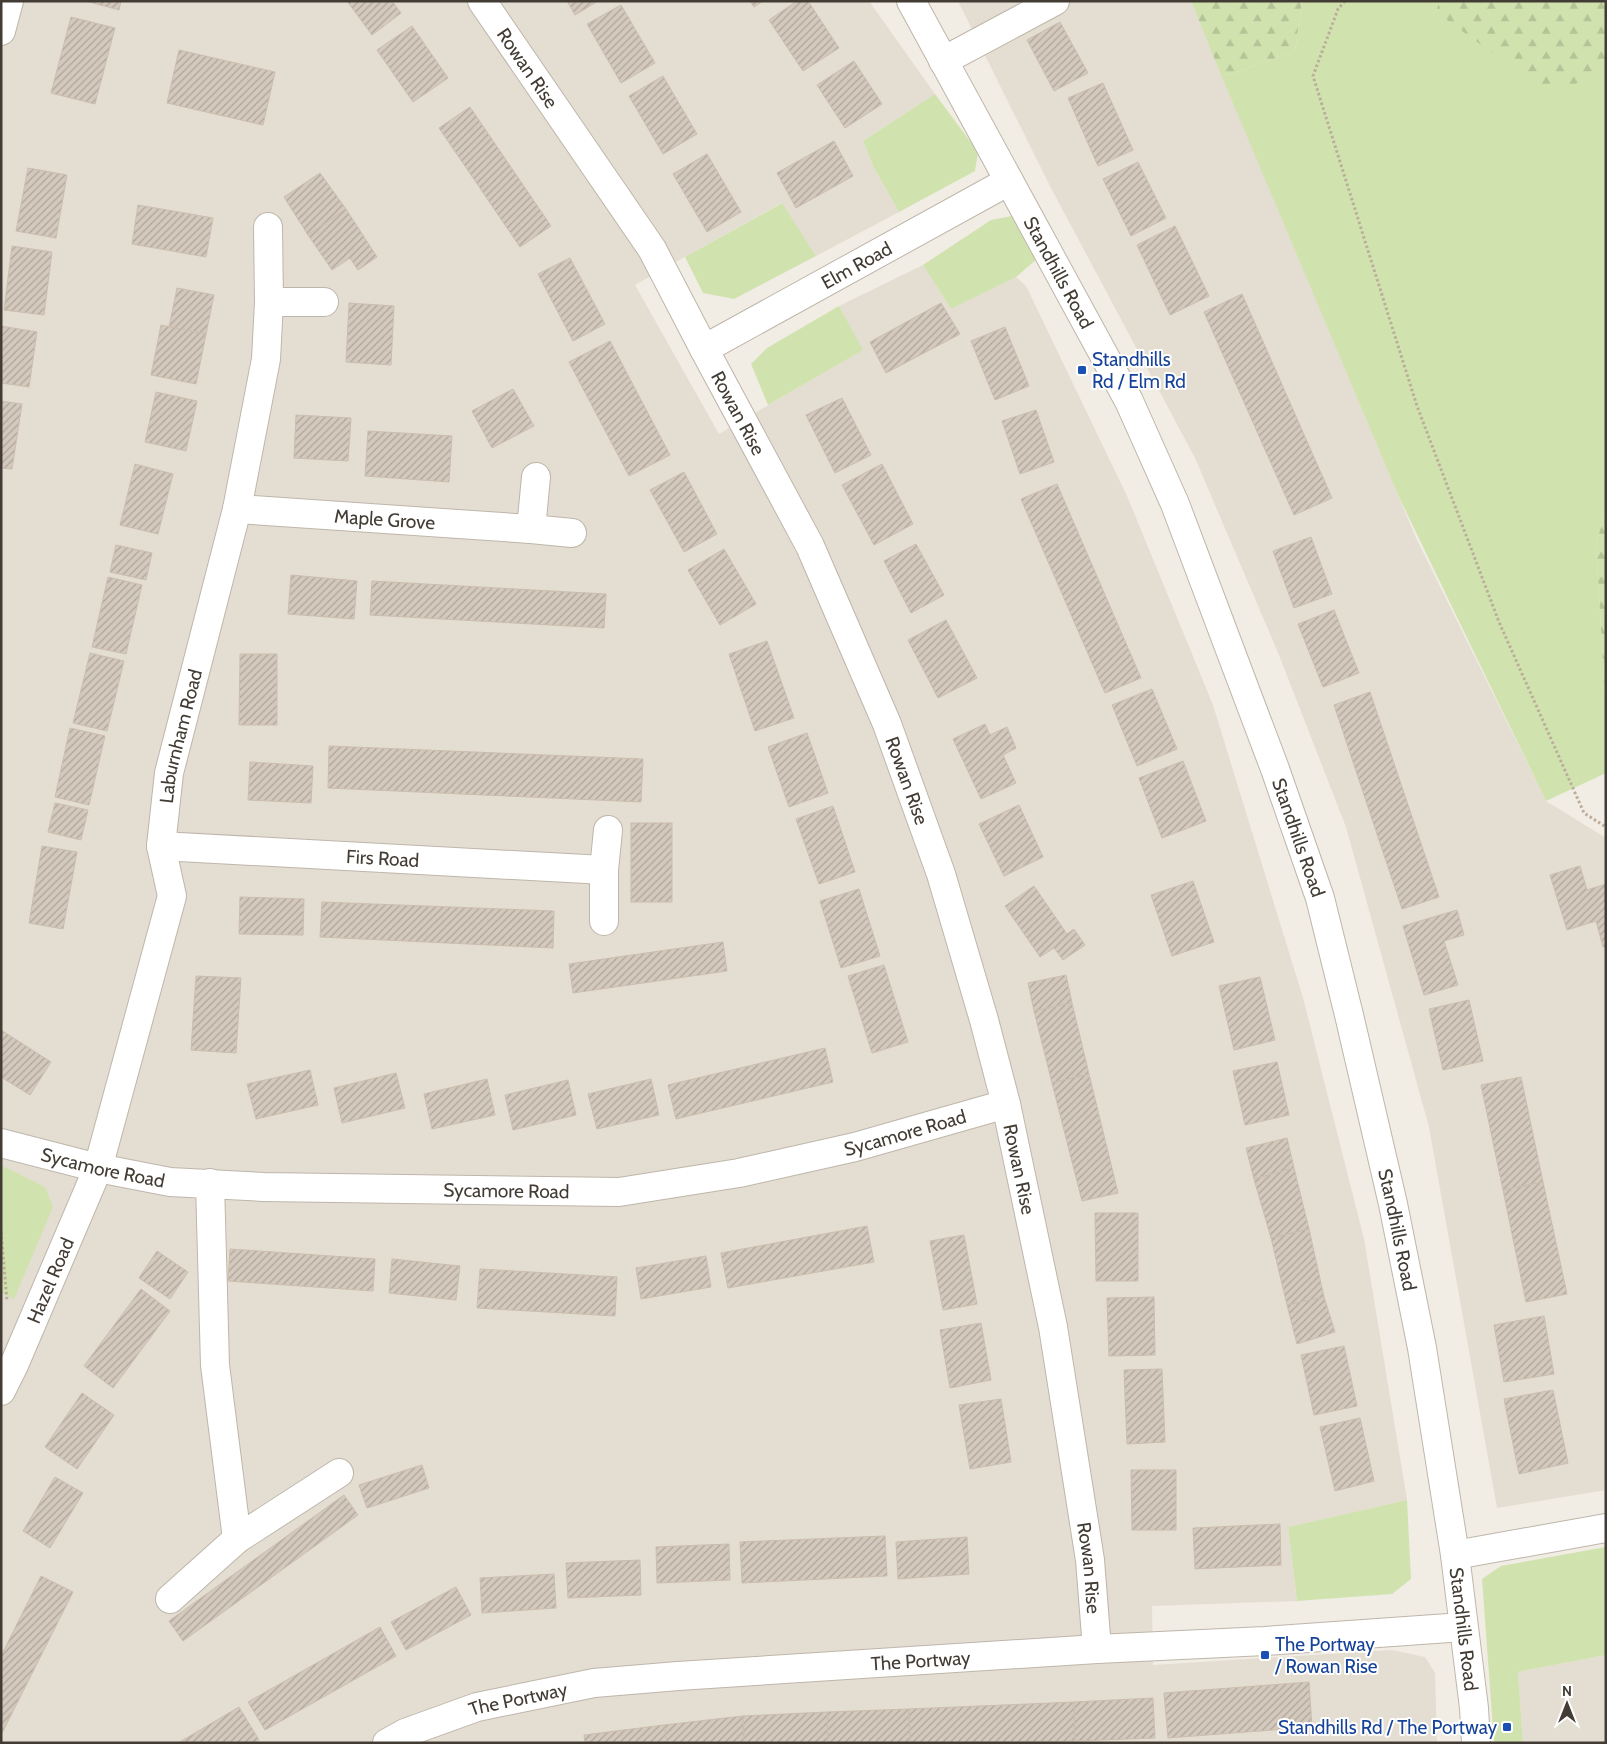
<svg xmlns="http://www.w3.org/2000/svg" width="1607" height="1744" viewBox="0 0 1607 1744" font-family="Cabin,sans-serif">
<style>
.residential{fill:#e4ddd2}
.green{fill:#d0e3af}
.forest{fill:url(#forest-firs)}
.building{fill:url(#building-hatch);stroke:#ccbeae}
.lines{fill:none;stroke-linecap:round;stroke-linejoin:round}
.minor-casing{stroke:#beb6aa;stroke-width:30}
.path{stroke:#bcad9a;stroke-width:3;stroke-dasharray:2.5 2.5;stroke-linecap:butt}
.minor{stroke:#fff;stroke-width:28}
.transit-dot{fill:#1a4fb4;stroke:#fff;stroke-width:2}
.labels{text-anchor:middle;stroke-width:4;stroke-linejoin:round;paint-order:stroke}
.street-label{font-size:19px;fill:#423c34;stroke:#fff}
.transit-label{font-size:19px;fill:#164399;stroke:#fff;text-anchor:start}
</style>
<defs>
<pattern id="forest-firs" width="22" height="20" patternUnits="userSpaceOnUse" patternTransform="scale(1.25)"><rect width="22" height="20" fill="#d0e3af"/><path d="M5 1l3.5 6h-7zM16 11l3.5 6h-7z" fill="#b4c497"/></pattern>
<pattern id="building-hatch" width="6" height="6" patternUnits="userSpaceOnUse" patternTransform="scale(1.25)"><rect width="6" height="6" fill="#d4c9bd"/><path d="M-1 1l2-2M0 6l6-6M5 7l2-2" fill="none" stroke="#aea49a"/></pattern>
</defs>
<rect width="100%" height="100%" fill="#f1ece4"/>
<g class="residential">
<path d="M1,1h868l66,93 -72,47 11,27 25,44 -83,44 -35,-53 -146,82 84,149 143,-84 -23,-44 84,-41 28,44 65,-32 10,9 101,210 86,209 90,293 61,241 43,261 -119,27 9,74 -145,5 1,59 239,-15 33,7 10,16 2,70h-1436z"/>
<path d="M958,1h233l225,537 130,263 60,37v652l-109,18 -68,-381 -83,-300 -67,-172 -84,-197 -144,-270z"/>
<path d="M1606,1655v88h-83l-5,-71z"/>
</g>
<g class="green">
<path d="M1302,1h137l-3,11 159,66 11,-15v446l-10,35 10,170v59l-60,28 -148,-306 -176,-418 73,-26z"/>
<path d="M935,94l43,58 -3,19 -76,41 -25,-44 -11,-27z"/>
<path d="M782,203l34,53 -82,43 -31,-6 -18,-36z"/>
<path d="M1017,215l20,44 -21,18 -65,32 -28,-44 68,-45z"/>
<path d="M839,306l24,44 -95,55 -17,-41 16,-16z"/>
<path d="M1,1165l44,22 8,20 -39,92 -13,-6z"/>
<path d="M1407,1500l4,79 -19,15 -95,7 -9,-74z"/>
<path d="M1606,1547v108l-88,17 5,71h-29l-12,-164 19,-13z"/>
</g>
<g class="forest">
<path d="M1191,1h111l-7,50 -73,26z"/>
<path d="M1439,1h167v62l-10,15 -50,14 -110,-80z"/>
<path d="M1606,509v205l-10,-170z"/>
</g>
<g class="building">
<path d="M86,1h35l-2,9z"/>
<path d="M347,1h45l9,12 -29,22z"/>
<path d="M567,1h31l-23,14z"/>
<path d="M750,1h13l-9,6z"/>
<path d="M797,1h11l31,47 -36,23 -34,-51z"/>
<path d="M621,5l34,58 -34,20 -34,-59z"/>
<path d="M71,17l44,11 -20,76 -44,-11z"/>
<path d="M1060,22l28,51 -34,18 -27,-51z"/>
<path d="M412,26l36,52 -35,24 -36,-52z"/>
<path d="M179,50l96,22 -12,53 -96,-22z"/>
<path d="M854,61l28,43 -37,24 -28,-43z"/>
<path d="M663,76l34,58 -34,20 -34,-58z"/>
<path d="M1103,83l30,67 -35,16 -30,-68z"/>
<path d="M470,107l81,119 -31,21 -81,-119z"/>
<path d="M834,141l19,35 -57,32 -19,-35z"/>
<path d="M707,154l34,58 -34,20 -34,-58z"/>
<path d="M1138,162l28,56 -35,18 -28,-57z"/>
<path d="M28,168l39,7 -11,63 -40,-7z"/>
<path d="M320,173l26,36 -38,26 -24,-38z"/>
<path d="M138,205l75,13 -7,39 -74,-13z"/>
<path d="M346,209l31,48 -19,13 -8,-12 -18,12 -24,-35z"/>
<path d="M1175,226l34,70 -39,19 -33,-70z"/>
<path d="M12,246l40,6 -8,63 -40,-5z"/>
<path d="M570,258l35,66 -32,17 -35,-67z"/>
<path d="M177,288l37,7 -8,39 -37,-7z"/>
<path d="M1242,294l90,204 -38,17 -90,-203z"/>
<path d="M349,303l45,3 -3,59 -45,-3z"/>
<path d="M941,303l19,31 -74,39 -16,-31z"/>
<path d="M161,325l45,9 -10,50 -45,-9z"/>
<path d="M1,326l36,6 -8,55 -28,-4z"/>
<path d="M1005,327l24,59 -34,14 -24,-59z"/>
<path d="M610,341l60,114 -41,21 -60,-114z"/>
<path d="M513,389l21,37 -42,22 -20,-37z"/>
<path d="M156,392l41,9 -11,50 -41,-9z"/>
<path d="M842,398l29,57 -36,18 -29,-58z"/>
<path d="M1,401l21,3 -10,65 -11,-1z"/>
<path d="M1036,410l18,52 -34,12 -18,-53z"/>
<path d="M296,415l55,3 -3,43 -54,-3z"/>
<path d="M368,431l84,5 -3,46 -84,-6z"/>
<path d="M135,464l38,10 -15,60 -38,-9z"/>
<path d="M882,464l31,60 -39,21 -32,-60z"/>
<path d="M684,472l33,62 -33,18 -34,-62z"/>
<path d="M1057,484l84,194 -36,15 -84,-194z"/>
<path d="M1311,537l21,57 -38,14 -21,-57z"/>
<path d="M916,544l28,51 -33,18 -27,-52z"/>
<path d="M116,545l36,8 -6,27 -36,-8z"/>
<path d="M724,549l32,55 -36,21 -32,-55z"/>
<path d="M291,575l66,6 -3,38 -66,-5z"/>
<path d="M108,577l34,8 -16,69 -34,-7z"/>
<path d="M372,581l234,13 -2,34 -234,-13z"/>
<path d="M1334,610l25,63 -36,14 -25,-63z"/>
<path d="M946,620l31,58 -39,20 -30,-58z"/>
<path d="M767,641l27,77 -39,13 -26,-77z"/>
<path d="M90,653l34,8 -17,70 -34,-8z"/>
<path d="M240,654h37v71h-38z"/>
<path d="M1152,689l25,60 -40,17 -25,-61z"/>
<path d="M1370,692l69,205 -37,12 -68,-204z"/>
<path d="M985,724l5,11 17,-8 9,21 -13,7 13,28 -35,16 -28,-60z"/>
<path d="M70,728l35,8 -16,69 -34,-8z"/>
<path d="M807,733l21,60 -39,14 -21,-60z"/>
<path d="M329,746l314,13 -2,43 -313,-14z"/>
<path d="M1183,761l23,60 -44,17 -23,-60z"/>
<path d="M250,762l63,4 -2,37 -63,-3z"/>
<path d="M55,803l33,7 -7,30 -33,-8z"/>
<path d="M1019,805l24,52 -39,19 -25,-52z"/>
<path d="M833,806l22,66 -36,12 -23,-65z"/>
<rect x="631" y="823" width="41" height="79"/>
<path d="M42,846l35,6 -14,77 -34,-6z"/>
<path d="M1580,866l7,24 19,-6v62l-3,1 -7,-26 -29,9 -17,-55z"/>
<path d="M1193,881l21,61 -42,14 -21,-61z"/>
<path d="M1034,886l33,48 7,-5 11,16 -22,15 -9,-12 -14,9 -35,-51z"/>
<path d="M859,889l21,67 -39,12 -21,-67z"/>
<path d="M240,897l64,2 -1,36 -64,-1z"/>
<path d="M322,902l232,9 -1,37 -233,-11z"/>
<path d="M1457,910l7,25 -20,6 14,44 -34,10 -21,-69z"/>
<path d="M723,942l4,29 -154,22 -4,-29z"/>
<path d="M884,965l24,77 -36,11 -24,-77z"/>
<path d="M1066,975l6,28 -38,8 -6,-28z"/>
<path d="M196,976l45,2 -5,75 -45,-3z"/>
<path d="M1260,977l15,63 -41,10 -15,-64z"/>
<path d="M1469,1000l14,61 -40,9 -14,-61z"/>
<path d="M1072,1003l17,71 -37,9 -18,-72z"/>
<path d="M1,1030l50,32 -21,33 -29,-18z"/>
<path d="M825,1048l8,34 -157,37 -8,-34z"/>
<path d="M1277,1062l12,53 -44,10 -12,-54z"/>
<path d="M310,1070l8,35 -62,14 -9,-35z"/>
<path d="M396,1073l9,35 -63,15 -8,-35z"/>
<path d="M1089,1074l29,119 -36,8 -30,-118z"/>
<path d="M1521,1077l22,105 -40,8 -22,-105z"/>
<path d="M487,1079l8,36 -63,14 -8,-35z"/>
<path d="M651,1079l8,36 -62,14 -9,-35z"/>
<path d="M568,1080l8,35 -63,15 -8,-35z"/>
<path d="M1287,1138l7,30 -40,11 -8,-31z"/>
<path d="M1294,1168l15,61 -38,9 -17,-59z"/>
<path d="M1543,1182l24,112 -41,8 -23,-112z"/>
<path d="M1095,1213h43v68h-42z"/>
<path d="M867,1226l7,36 -146,26 -7,-35z"/>
<path d="M1309,1229l15,68 -37,8 -16,-67z"/>
<path d="M964,1235l13,69 -34,6 -13,-69z"/>
<path d="M230,1249l145,10 -2,32 -145,-10z"/>
<path d="M157,1251l31,21 -18,27 -31,-21z"/>
<path d="M706,1256l5,31 -70,12 -5,-31z"/>
<path d="M392,1259l68,7 -4,34 -67,-7z"/>
<path d="M480,1269l137,8 -2,39 -138,-8z"/>
<path d="M141,1289l29,22 -57,77 -29,-22z"/>
<path d="M1154,1297l1,58 -46,1 -2,-58z"/>
<path d="M1324,1297l11,35 -38,12 -10,-39z"/>
<path d="M1544,1316l10,58 -50,8 -10,-57z"/>
<path d="M981,1323l10,57 -41,8 -10,-58z"/>
<path d="M1344,1346l13,60 -43,9 -13,-60z"/>
<path d="M1162,1369l3,73 -38,2 -3,-74z"/>
<path d="M1553,1390l15,73 -49,11 -15,-75z"/>
<path d="M82,1393l32,22 -37,54 -32,-22z"/>
<path d="M1001,1399l10,63 -41,7 -11,-64z"/>
<path d="M1360,1418l14,63 -39,10 -15,-64z"/>
<path d="M422,1465l7,23 -62,20 -8,-23z"/>
<path d="M1131,1470h45v60h-44z"/>
<path d="M55,1477l28,16 -33,55 -27,-17z"/>
<path d="M344,1495l14,20 -175,126 -14,-20z"/>
<path d="M1280,1524l1,41 -86,4 -2,-41z"/>
<path d="M885,1536l2,40 -145,7 -2,-41z"/>
<path d="M967,1537l2,37 -71,5 -2,-37z"/>
<path d="M729,1544l1,36 -73,3 -1,-36z"/>
<path d="M640,1560l1,35 -73,3 -2,-35z"/>
<path d="M554,1574l2,34 -74,5 -2,-35z"/>
<path d="M41,1576l32,16 -72,143v-79z"/>
<path d="M456,1587l15,28 -65,35 -15,-28z"/>
<path d="M380,1627l16,29 -131,74 -17,-28z"/>
<path d="M1309,1682l3,45 -144,11 -4,-45z"/>
<path d="M1153,1698l2,40 -80,3 -1,-39z"/>
<path d="M1074,1702l1,39 -165,2 -1,-34z"/>
<path d="M239,1707l20,33 -5,3h-76z"/>
<path d="M909,1709l1,34h-82l-1,-31z"/>
<path d="M827,1712l1,31h-84l-1,-27z"/>
<path d="M743,1716l1,27h-77l-3,-18z"/>
<path d="M664,1725l3,18h-82l-1,-8z"/>
</g>
<g class="lines">
<g class="minor-casing">
<g id="minor">
<path id="s1" d="M482,1l170,248 52,100 106,197 77,178 54,150 43,146 22,84 47,223 37,233 7,89"/>
<path id="s2" d="M911,1l218,400 46,103 100,265 45,129 29,117 44,189 29,144 33,207 19,153 2,35"/>
<path d="M1,31l8,-30"/>
<path d="M943,61l112,-60"/>
<path d="M269,302h55"/>
<path id="s3" d="M704,349l305,-168"/>
<path id="s4" d="M237,509l294,20 41,4"/>
<path d="M531,529l5,-52"/>
<path id="s5" d="M161,846l443,24"/>
<path d="M604,921v-51l4,-40"/>
<path id="s6" d="M1,1143l97,25 72,14 94,5 355,5 120,-19 116,-26 151,-43"/>
<path d="M210,1183l5,182 22,174"/>
<path id="s7" d="M1,1391l13,-26 84,-197 74,-272 -11,-50 8,-73 68,-264 29,-150 3,-57 -1,-75"/>
<path d="M1455,1555l151,-27"/>
<path d="M170,1599l67,-60 102,-66"/>
<path id="s8" d="M387,1743l18,-10 72,-26 117,-24 84,-7 419,-27 168,-8 198,-14"/>
</g>
</g>
<g class="path">
<path d="M1345,1l-7,8 -25,67 104,330 82,216 85,191 22,14"/>
<path d="M1,1232l6,69"/>
</g>
<use href="#minor" class="minor"/>
</g>
<g class="transit-dot">
<rect x="1077" y="365" width="10" height="10" rx="2.5"/>
<rect x="1260" y="1650" width="10" height="10" rx="2.5"/>
<rect x="1502" y="1722" width="10" height="10" rx="2.5"/>
</g>
<g class="labels">
<g class="street-label">
<text dy="7" stroke="none"><textPath href="#s1" startOffset="81">Rowan Rise</textPath></text>
<text dy="7" stroke="none"><textPath href="#s3" startOffset="174">Elm Road</textPath></text>
<text dy="7" stroke="none"><textPath href="#s2" startOffset="309">Standhills Road</textPath></text>
<text dy="7" stroke="none"><textPath href="#s1" startOffset="486">Rowan Rise</textPath></text>
<text dy="7" stroke="none"><textPath href="#s4" startOffset="148">Maple Grove</textPath></text>
<text dy="7" stroke="none"><textPath href="#s7" startOffset="688">Laburnham Road</textPath></text>
<text dy="7" stroke="none"><textPath href="#s1" startOffset="891">Rowan Rise</textPath></text>
<text dy="7" stroke="none"><textPath href="#s2" startOffset="924">Standhills Road</textPath></text>
<text dy="7" stroke="none"><textPath href="#s5" startOffset="222">Firs Road</textPath></text>
<text dy="7" stroke="none"><textPath href="#s6" startOffset="915">Sycamore Road</textPath></text>
<text dy="7" stroke="none"><textPath href="#s6" startOffset="105">Sycamore Road</textPath></text>
<text dy="7" stroke="none"><textPath href="#s1" startOffset="1296">Rowan Rise</textPath></text>
<text dy="7" stroke="none"><textPath href="#s6" startOffset="510">Sycamore Road</textPath></text>
<text dy="7" stroke="none"><textPath href="#s2" startOffset="1329">Standhills Road</textPath></text>
<text dy="7" stroke="none"><textPath href="#s7" startOffset="121">Hazel Road</textPath></text>
<text dy="7" stroke="none"><textPath href="#s1" startOffset="1701">Rowan Rise</textPath></text>
<text dy="7" stroke="none"><textPath href="#s2" startOffset="1734">Standhills Road</textPath></text>
<text dy="7" stroke="none"><textPath href="#s8" startOffset="544">The Portway</textPath></text>
<text dy="7" stroke="none"><textPath href="#s8" startOffset="139">The Portway</textPath></text>
</g>
<g class="transit-label">
<text x="1092" y="366">Standhills<tspan x="1092" dy="22">Rd / Elm Rd</tspan></text>
<text x="1275" y="1651">The Portway<tspan x="1275" dy="22">/ Rowan Rise</tspan></text>
<text x="1497" y="1734" text-anchor="end">Standhills Rd / The Portway</text>
</g>
</g>
<rect width="1607" height="1744" fill="none" stroke="#423c34" stroke-width="5"/>
<g transform="translate(1567 1704)" stroke="#ffffff" stroke-width="4" paint-order="stroke">
<path d="M0-4L9 19L0 12L-9 19Z" fill="#423c34"/>
<text y="-8" font-size="14" font-weight="bold" text-anchor="middle" fill="#423c34">N</text>
</g>
</svg>
